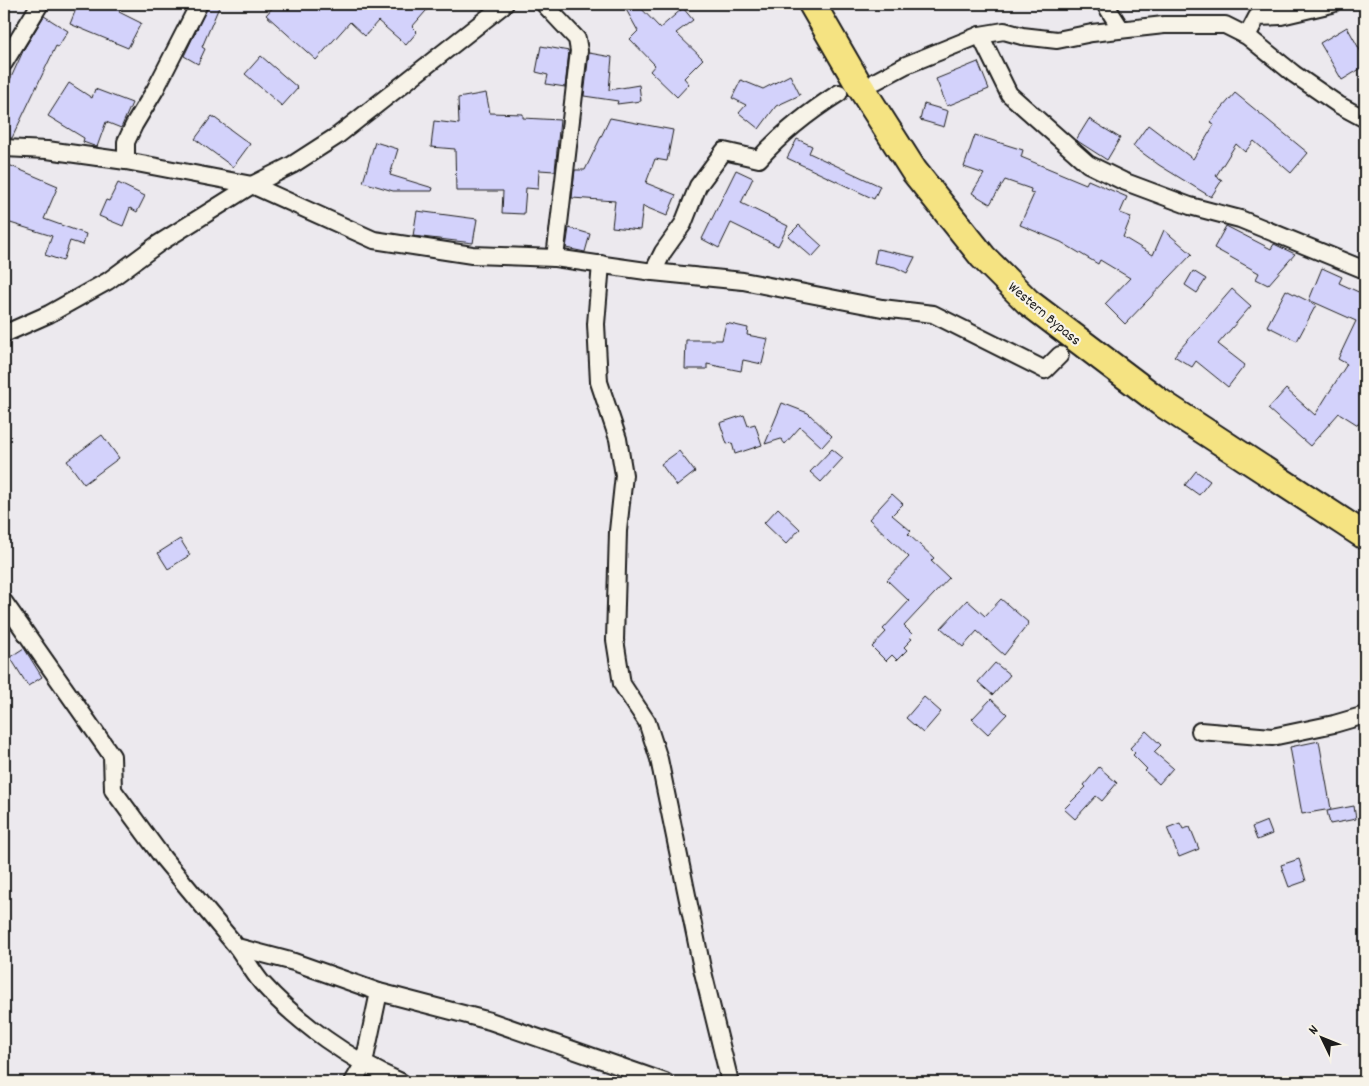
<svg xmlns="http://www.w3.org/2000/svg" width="1369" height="1086" viewBox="0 0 1369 1086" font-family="Dekko,sans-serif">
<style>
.building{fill:#d3d2fb;stroke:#1c1c1c}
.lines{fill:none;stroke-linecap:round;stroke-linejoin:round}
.street-casing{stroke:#1c1c1c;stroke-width:20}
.primary-casing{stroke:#1c1c1c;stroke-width:30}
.street{stroke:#f7f3e8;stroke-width:16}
.primary{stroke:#f5e382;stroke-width:26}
.labels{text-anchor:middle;stroke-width:4.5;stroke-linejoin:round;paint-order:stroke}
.street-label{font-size:15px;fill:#1c1c1c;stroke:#f7f3e8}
</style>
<rect width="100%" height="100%" fill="#ece9ee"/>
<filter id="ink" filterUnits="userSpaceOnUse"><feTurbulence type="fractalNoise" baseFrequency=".02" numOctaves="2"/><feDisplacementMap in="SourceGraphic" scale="10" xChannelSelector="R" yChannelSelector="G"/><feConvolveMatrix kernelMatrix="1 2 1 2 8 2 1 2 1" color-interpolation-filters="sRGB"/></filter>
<g filter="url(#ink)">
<g class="building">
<path d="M78,4h29l14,5 -2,3 22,11 -13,25 -58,-24z"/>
<path d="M209,4l10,3 -17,40 3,2 -7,15 -14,-8z"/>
<path d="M276,4h156l-20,23 5,5 -11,13 -28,-24 -13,15 -15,-14 -34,38 -50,-45z"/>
<path d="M623,4h14l23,24 23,-20 10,12 -17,13 27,26 -19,19 5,6 -12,13 -27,-26 5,-6 -25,-26 8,-8z"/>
<path d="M44,16l24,15 -10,16 -2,-1 -44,92h-8v-45l20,-44z"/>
<path d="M1347,27l18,32v7l-23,14 -22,-37z"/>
<path d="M541,46l28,5 -4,36 -19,-3 2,-9 -12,-3z"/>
<path d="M589,53l23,4 -3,33 30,-5 2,16 -24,3 1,-3 -34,-5z"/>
<path d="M261,56l37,32 -16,18 -37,-32z"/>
<path d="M978,62l11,27 -42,17 -11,-27z"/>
<path d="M790,75l10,20 -24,11 -17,23 -20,-16 7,-8 -14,-7 9,-18 22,9z"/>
<path d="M69,83l23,15 3,-9 37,14 -11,25 -15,-6 -9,25 -14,-5 1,-4 -36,-22z"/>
<path d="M486,93l4,20 33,1v4l37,2 -5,51 -16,-1 -1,19 -12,-1 -2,26 -22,-1 1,-22h-47l-1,-42 -24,-2 3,-26 25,3 -1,-26z"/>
<path d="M1235,93l73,60 -17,20 -37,-32 -9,11 -9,-8 -20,32 6,4 -11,17 -52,-32 -26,-19 15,-21 45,34 21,-34 -4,-3z"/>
<path d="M924,104l24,7 -4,16 -24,-7z"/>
<path d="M212,116l38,28 -17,23 -38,-28z"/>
<path d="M610,118l63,12 -6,31 -12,-2 -9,24 30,12 -9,21 -24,-10 -3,24 -28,-3 3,-26 -43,-3 3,-28h10z"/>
<path d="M1089,119l31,19 -13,22 -31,-20z"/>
<path d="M975,135l48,15 -2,7 65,27 2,-4 39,17 -7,16 11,4 -8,20 30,18 11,-25 28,24 -67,70 -20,-20 25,-26 -30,-18 -2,4 -37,-22 -41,-17 14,-31 -4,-1 1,-4 -26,-9 -15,24 -18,-11 12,-19 -20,-7z"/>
<path d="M797,139l15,7 -3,7 71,33 -6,13 -87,-41z"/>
<path d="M375,142l23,7 -8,26 43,13 -1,3h-39l-30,-9z"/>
<path d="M4,163l54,23 -14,33 42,15 -3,11 -13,-4 -7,20 -18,-6 7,-19 -48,-15z"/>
<path d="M736,170l17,8 -12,25 47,23 -10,20 -47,-23 -12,25 -17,-9z"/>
<path d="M118,183l27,13 -8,16 -7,-4 -7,18 -24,-10 7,-16 3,1z"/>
<path d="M417,211l60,8 -4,24 -60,-7z"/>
<path d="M799,225l23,21 -10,11 -24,-21z"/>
<path d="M1226,226l45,23 3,-5 21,10 -27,31 -12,-6 3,-6 -45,-25z"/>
<path d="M569,228l21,6 -5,18 -19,-4z"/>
<path d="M877,249l38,8 -8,16 -12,-6 -21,-4z"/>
<path d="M1322,268l20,9 -3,6 26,12v117l-7,13 -19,-12 -29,33 -42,-37 18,-20 29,26 32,-51 -9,-5 18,-38 -47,-21z"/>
<path d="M1193,271l13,8 -9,14 -12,-8z"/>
<path d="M1232,289l19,17 -33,38 27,21 -17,22 -32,-26 -4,6 -18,-11z"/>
<path d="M1286,290l30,15 -19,36 -30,-15z"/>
<path d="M726,323l22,5 -1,7 21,4 -6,25 -19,-4 -2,11 -34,-7v5h-22l1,-29h36z"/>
<path d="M782,403l26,10 24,23 -10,11 -22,-20 -15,17 -4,-5 -16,5z"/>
<path d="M744,415l4,11 7,-2 7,21 -27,9 -3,-11 -5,1 -7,-21z"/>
<path d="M102,435l17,23 -35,26 -17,-23z"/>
<path d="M832,449l11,9 -22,24 -11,-10z"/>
<path d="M679,451l16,21 -18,14 -16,-22z"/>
<path d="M1196,471l14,10 -11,14 -14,-10z"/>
<path d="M892,494l11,10 -11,11 19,16 -3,3 26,24 -3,3 18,17 -45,48 8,8 -3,3 3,2 -8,8 3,3 -10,10 -5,-5 -6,6 -14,-14 14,-15 -3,-3 26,-28 -22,-21 22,-23 -40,-38z"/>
<path d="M778,508l22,21 -14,15 -22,-21z"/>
<path d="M180,539l10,16 -22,14 -10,-16z"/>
<path d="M1001,599l28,24 -25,32 -27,-24 -14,16 -22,-19 26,-28 18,16z"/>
<path d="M24,648l18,29 -14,9 -18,-29z"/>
<path d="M995,663l15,12 -17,20 -15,-13z"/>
<path d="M924,697l17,15 -18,21 -17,-15z"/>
<path d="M991,699l16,15 -19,20 -16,-15z"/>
<path d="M1146,731l15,14 -7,7 19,16 -14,16 -14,-13 2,-2 -14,-14 2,-2 -5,-5z"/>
<path d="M1319,741l12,68 -29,5 -12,-67z"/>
<path d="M1099,767l18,16 -15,18 -6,-5 -21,23 -11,-10 22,-22 -2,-2z"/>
<path d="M1354,806l2,13 -26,5 -3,-13z"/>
<path d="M1267,821l5,13 -15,6 -5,-13z"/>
<path d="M1180,823l3,6 7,-2 9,22 -20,8 -12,-29z"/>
<path d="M1299,859l7,22 -17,6 -8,-22z"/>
</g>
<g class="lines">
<g class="street-casing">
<g id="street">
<path d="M544,4l33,35 2,12 -24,207"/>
<path d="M1105,4l16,25"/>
<path d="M980,35l29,59 79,70 35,17 67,25 50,13 125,51"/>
<path d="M1247,36l10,-19 24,-1 51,-12"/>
<path d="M4,63l36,-59"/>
<path d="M876,81l30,-16 74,-30 24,-4 18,5 35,4 35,-7 72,-8h61l22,11 47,38 45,31 26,14"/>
<path d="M4,148l43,2 79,11 126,24 122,55 98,15 83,3 98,14 90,9 139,27 51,6 112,56 15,-15"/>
<path d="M126,161v-19l8,-17 21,-35 44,-86"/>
<path d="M601,264l-5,60 3,58 19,57 6,36 -6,56 -3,109 7,44 25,38 12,37 43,209 28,114"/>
<path d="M653,272l10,-20 20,-28 15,-38 26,-35 35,8c24,-27 50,-47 80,-66"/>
<path d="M4,334l45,-20 59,-33 50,-37 94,-59 40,-20 45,-29 168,-132"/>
<path d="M4,602l108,154 1,34 50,68 74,89 57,15 85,30 111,29 175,61"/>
<path d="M1200,731l72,6 62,-13 31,-9"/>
<path d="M237,947c8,11 15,24 24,35 37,41 89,78 140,100"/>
<path d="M353,1082l11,-19 15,-71"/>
</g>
</g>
<g class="primary-casing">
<path id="primary" d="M812,4l44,76 58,91 69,86 45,45 132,100 205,134"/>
</g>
<use href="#street" class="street"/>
<use href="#primary" class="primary"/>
</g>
</g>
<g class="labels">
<g class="street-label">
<text transform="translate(1045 313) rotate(40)" y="5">Western Bypass</text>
</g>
</g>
<rect width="1369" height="1086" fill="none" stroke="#f7f3e8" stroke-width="20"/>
<rect x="10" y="10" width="1349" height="1066" fill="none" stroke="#1c1c1c" stroke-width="2" filter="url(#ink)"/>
<g transform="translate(1322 1038) rotate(313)" stroke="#f7f3e8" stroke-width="4" paint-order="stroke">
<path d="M0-4L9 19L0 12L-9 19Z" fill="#1c1c1c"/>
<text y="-8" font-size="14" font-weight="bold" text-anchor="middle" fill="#1c1c1c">N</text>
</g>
</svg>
